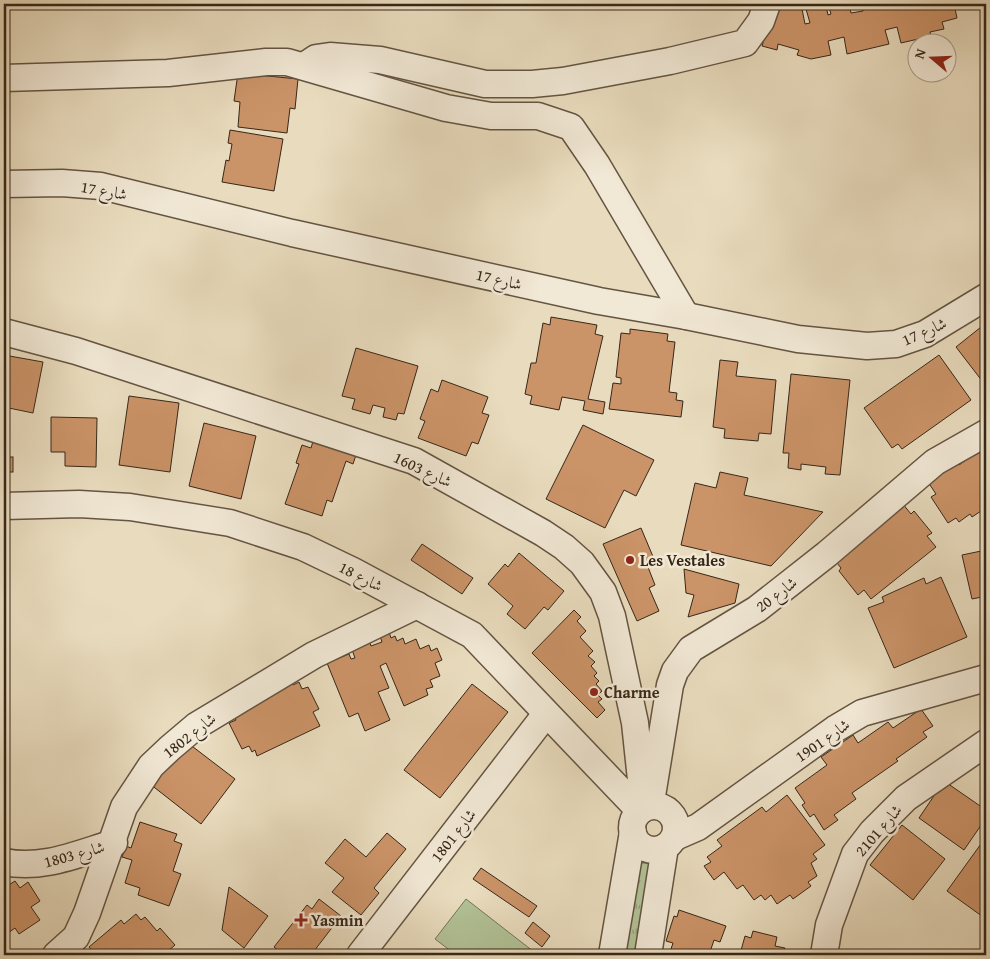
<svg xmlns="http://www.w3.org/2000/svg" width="990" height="959" viewBox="0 0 990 959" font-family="'Gentium Book Plus',Amiri,serif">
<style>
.grass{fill:url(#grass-tufts);stroke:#747458}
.pitch{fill:#b1c296;stroke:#747458}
.building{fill:#cb9368;stroke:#372719}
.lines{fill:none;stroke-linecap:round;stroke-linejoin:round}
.minor-casing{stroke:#645442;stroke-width:29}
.minor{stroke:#f1e8d5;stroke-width:26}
.poi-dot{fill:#8f2418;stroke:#f1e8d5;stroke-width:2}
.labels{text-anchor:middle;stroke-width:5;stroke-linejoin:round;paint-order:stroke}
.street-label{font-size:16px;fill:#372719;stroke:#f1e8d5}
.poi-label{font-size:16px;font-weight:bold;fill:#372719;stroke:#f1e8d5;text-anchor:start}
</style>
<defs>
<pattern id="grass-tufts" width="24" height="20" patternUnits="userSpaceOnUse" patternTransform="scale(1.25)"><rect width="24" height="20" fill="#b1c296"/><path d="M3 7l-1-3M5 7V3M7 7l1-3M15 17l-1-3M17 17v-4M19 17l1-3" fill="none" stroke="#919e7a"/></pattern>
</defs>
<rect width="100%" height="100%" fill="#e9dcbe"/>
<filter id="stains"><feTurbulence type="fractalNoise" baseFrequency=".004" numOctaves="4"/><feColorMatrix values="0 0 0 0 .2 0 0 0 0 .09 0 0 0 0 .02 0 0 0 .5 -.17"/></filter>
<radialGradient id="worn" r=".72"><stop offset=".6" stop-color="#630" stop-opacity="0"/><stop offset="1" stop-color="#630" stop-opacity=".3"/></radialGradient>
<path class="grass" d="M637,863h13l-14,92h-13z"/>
<path class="pitch" d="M466,899l72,56h-82l-21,-16z"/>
<g class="building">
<path d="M774,4l28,5 3,15 5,-1 -4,-14 20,-4 2,10 3,-1 -3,-10h21l2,9 12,-2 -1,-7h92l3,14 -15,4 2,7 -14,3 1,4 -30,7 -4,-16 -12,3 4,14 -42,10 -3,-17 -16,4 3,14 -20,4 -14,-4 2,-5 -21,-6 -1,6 -15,-4z"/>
<path d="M238,73l60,6 -3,30 -5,-1 -3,25 -49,-6 2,-25 -6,-1z"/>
<path d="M230,130l53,9 -9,52 -52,-9 4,-22 3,1 3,-17 -4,-1z"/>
<path d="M551,317l46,8 -2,9 8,2 -15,63 17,3 -2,12 -20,-4 2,-9 -23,-4 -3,13 -29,-6 2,-8 -7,-2 6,-31h5l7,-40 7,2z"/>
<path d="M986,323v63l-30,-39z"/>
<path d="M630,329l38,5 -1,7 8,1 -6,50 8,1 -1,7 7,1 -2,16 -72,-8 4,-26 8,1v-6l-5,-1 5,-44 9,1z"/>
<path d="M356,348l62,18 -14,48 -6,-1 -2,7 -13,-3 2,-9 -12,-3 -3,9 -18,-5 3,-10 -13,-3z"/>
<path d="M4,355l39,7 -10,51 -29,-6z"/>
<path d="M939,355l32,45 -69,49 -4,-5 -6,4 -28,-40z"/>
<path d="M720,360l18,2 -2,14 40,4 -5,54 -12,-1 -1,8 -34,-3 1,-9 -12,-2z"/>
<path d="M791,374l59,6 -10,95 -15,-1 1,-7 -25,-3v6l-13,-2 1,-15h-6z"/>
<path d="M442,380l46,17 -6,16 7,2 -11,29 -6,-2 -6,14 -48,-18 7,-17 -5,-2 11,-30 7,3z"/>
<path d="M129,396l50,7 -9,69 -51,-7z"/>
<path d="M51,417l46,1 -1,49 -31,-1v-14h-14z"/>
<path d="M204,423l52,13 -15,63 -52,-13z"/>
<path d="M583,425l71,35 -18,36 -12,-6 -19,38 -59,-29z"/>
<path d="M315,435l43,14 -5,15 -7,-3 -14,41 -5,-2 -5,16 -37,-12 14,-40 -3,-1 6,-18 9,3z"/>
<path d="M986,445v55l-5,4 3,5 -12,8 -2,-3 -11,8 -3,-4 -8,5 -17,-26 5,-3 -10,-15 29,-19 4,5 7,-5 -2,-3z"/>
<rect x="4" y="457" width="9" height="15"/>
<path d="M720,472l28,6 -4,17 79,17 -52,54 -90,-21 14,-62 21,5z"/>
<path d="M902,503l9,11 3,-3 18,22 -5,3 9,11 -65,52 -7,-9 -6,5 -19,-24 2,-3 -8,-10z"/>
<path d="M641,528l13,31 -8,3 9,23 -6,3 10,23 -22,10 -34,-77z"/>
<path d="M422,544l51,34 -11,16 -51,-34z"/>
<path d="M986,550v65l-4,-18 -10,2 -10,-44z"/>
<path d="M519,553l45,38 -16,19 -4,-3 -19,22 -18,-15 6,-8 -25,-22 17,-20 3,3z"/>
<path d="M684,569l55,15 -4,19 -47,14 6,-22 -8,-2z"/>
<path d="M941,577l26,60 -73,31 -26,-60 16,-6 -2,-5 42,-19 2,6z"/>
<path d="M574,610l7,7 -4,4 9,10 -6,6 13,14 -5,5 7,6 -4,4 6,7 -3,3 5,5 -3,3 6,7 -4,4 4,4 -4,3 7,8 -8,8 -65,-65z"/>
<path d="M389,632l2,6 4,-2 2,5 6,-3 2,6 11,-5 4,10 9,-4 2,6 6,-3 5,12 -7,3 5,13 -10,4 3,7 -7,2 2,6 -24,11 -18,-43 -6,3 9,22 -11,4 12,28 -25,11 -7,-18 -9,4 -22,-54 22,-9 2,5 4,-1 -4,-11 18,-7 2,6 11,-4 -2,-6z"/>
<path d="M290,680l3,5 6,-3 3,7 6,-2 11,22 -6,3 7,14 -63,30 -2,-6 -3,2 -3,-6 -7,3 -13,-26 7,-3 -4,-7z"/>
<path d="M472,684l36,28 -68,86 -36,-28z"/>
<path d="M921,709l12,17 -10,6 4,5 -31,22 2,2 -46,32 4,6 -22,16 4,5 -14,10 -10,-16 -4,3 -8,-12 3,-2 -10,-15 32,-23 -6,-8 32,-22 5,8 30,-21 5,6z"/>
<path d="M184,740l51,39 -34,45 -51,-40z"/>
<path d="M944,781l42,29v8l-22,32 -45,-32z"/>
<path d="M787,795l38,50 -12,9 4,5 -6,4 6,13 -9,6 3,4 -18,13 -3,-4 -13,9 -6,-9 -6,5 -4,-5 -7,5 -11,-15 -6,4 -13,-17 -10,8 -10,-14 7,-4 -4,-5 15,-11 -5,-6 45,-33 4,5z"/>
<path d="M140,822l37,12 -3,7 8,3 -9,27 8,3 -12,32 -31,-11 2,-7 -15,-5 7,-23 -10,-3 4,-11 5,2z"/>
<path d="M902,825l43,34 -32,41 -43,-35z"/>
<path d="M387,833l19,16 -32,39 5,5 -18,22 -29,-23 12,-14 -19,-15 20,-24 21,18z"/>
<path d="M986,837v82l-39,-28z"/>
<path d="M481,868l56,38 -8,11 -56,-38z"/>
<path d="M15,881l5,7 8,-6 12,19 -9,6 9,13 -21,14 -4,-6 -11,8v-48z"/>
<path d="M229,887l39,29 -24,32 -22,-18z"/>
<path d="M319,899l22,17 -30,39h-35l3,-4 -5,-4 33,-42 5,4z"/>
<path d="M679,910l47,16 -6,16 -6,-2 -5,15h-40l4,-12 -7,-2 8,-25 3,1z"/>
<path d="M136,914l5,6 4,-3 12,14 3,-3 15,17 -8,7 3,3h-20l-1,-2 -3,2h-57l4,-3 -4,-5 32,-27 3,4z"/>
<path d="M533,922l17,14 -8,11 -17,-14z"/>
<path d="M753,931l24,6 -2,9 10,2 -2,7h-49l1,-2 5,1 5,-18 6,2z"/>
</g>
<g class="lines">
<g class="minor-casing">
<g id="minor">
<path d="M304,66l12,-8 14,-2 50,4 105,24h47l31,-3 107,-20 75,-18 16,-22 6,-17"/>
<path d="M4,78l164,-5 98,-11h21l159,46 45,8h47l33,11 26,38 89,151"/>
<path d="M4,184l58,-1 39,3 191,47 307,68 87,15 112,23 69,7 29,-2 29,-10 61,-37"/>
<path d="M4,332l72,19 338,110 129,72 21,14 18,16 21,29 9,24 23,107 9,85"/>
<path d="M4,506l75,-2 51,3 100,16 73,24 50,24 119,64 168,176"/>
<path d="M652,796l18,-111 5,-14 16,-22 66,-40 70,-55 108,-92 51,-29"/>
<circle cx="654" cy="828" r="22"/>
<path d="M675,837l23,-10 137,-98 27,-16 124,-35"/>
<path d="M4,862c38,8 73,-8 110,-19"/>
<path d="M56,955l20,-18 11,-24 37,-106 27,-41 19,-18 26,-22 118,-71 103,-50"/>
<path d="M360,955l186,-241"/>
<path d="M612,955l21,-123"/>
<path d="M648,955l17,-108"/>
<path d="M824,955l5,-30 26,-71 17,-22 34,-34 80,-55"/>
</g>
</g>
<use href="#minor" class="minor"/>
</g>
<g class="poi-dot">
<circle cx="630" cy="560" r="5"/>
<circle cx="594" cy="692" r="5"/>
<path d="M298.5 912.5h5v5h5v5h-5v5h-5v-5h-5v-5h5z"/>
</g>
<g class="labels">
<g class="street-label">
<text transform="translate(104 190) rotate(10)" y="6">شارع 17</text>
<text transform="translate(499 279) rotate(13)" y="6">شارع 17</text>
<text transform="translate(924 331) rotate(-24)" y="6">شارع 17</text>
<text transform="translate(423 469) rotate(25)" y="6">شارع 1603</text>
<text transform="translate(361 576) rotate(27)" y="6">شارع 18</text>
<text transform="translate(776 594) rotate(-37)" y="6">شارع 20</text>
<text transform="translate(189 735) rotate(-38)" y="6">شارع 1802</text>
<text transform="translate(822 740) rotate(-35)" y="6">شارع 1901</text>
<text transform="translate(878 830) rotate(-49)" y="6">شارع 2101</text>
<text transform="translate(453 835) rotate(-52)" y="6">شارع 1801</text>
<text transform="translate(74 854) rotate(-15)" y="6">شارع 1803</text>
</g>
<g class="poi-label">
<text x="640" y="566">Les Vestales</text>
<text x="604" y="698">Charme</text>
<text x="311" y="926">Yasmin</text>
</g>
</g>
<rect width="990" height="959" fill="none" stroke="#e9dcbe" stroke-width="20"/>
<rect x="5" y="5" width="980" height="949" fill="none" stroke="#372719" stroke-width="2.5"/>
<rect x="10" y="10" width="970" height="939" fill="none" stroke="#372719"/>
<g transform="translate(932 58) rotate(289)"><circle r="24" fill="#f1e8d5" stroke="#a79b8a"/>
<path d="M0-4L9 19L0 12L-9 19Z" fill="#8f2418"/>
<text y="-8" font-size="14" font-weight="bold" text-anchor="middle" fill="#372719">N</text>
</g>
<rect width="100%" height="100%" filter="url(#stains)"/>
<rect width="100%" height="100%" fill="url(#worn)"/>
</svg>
